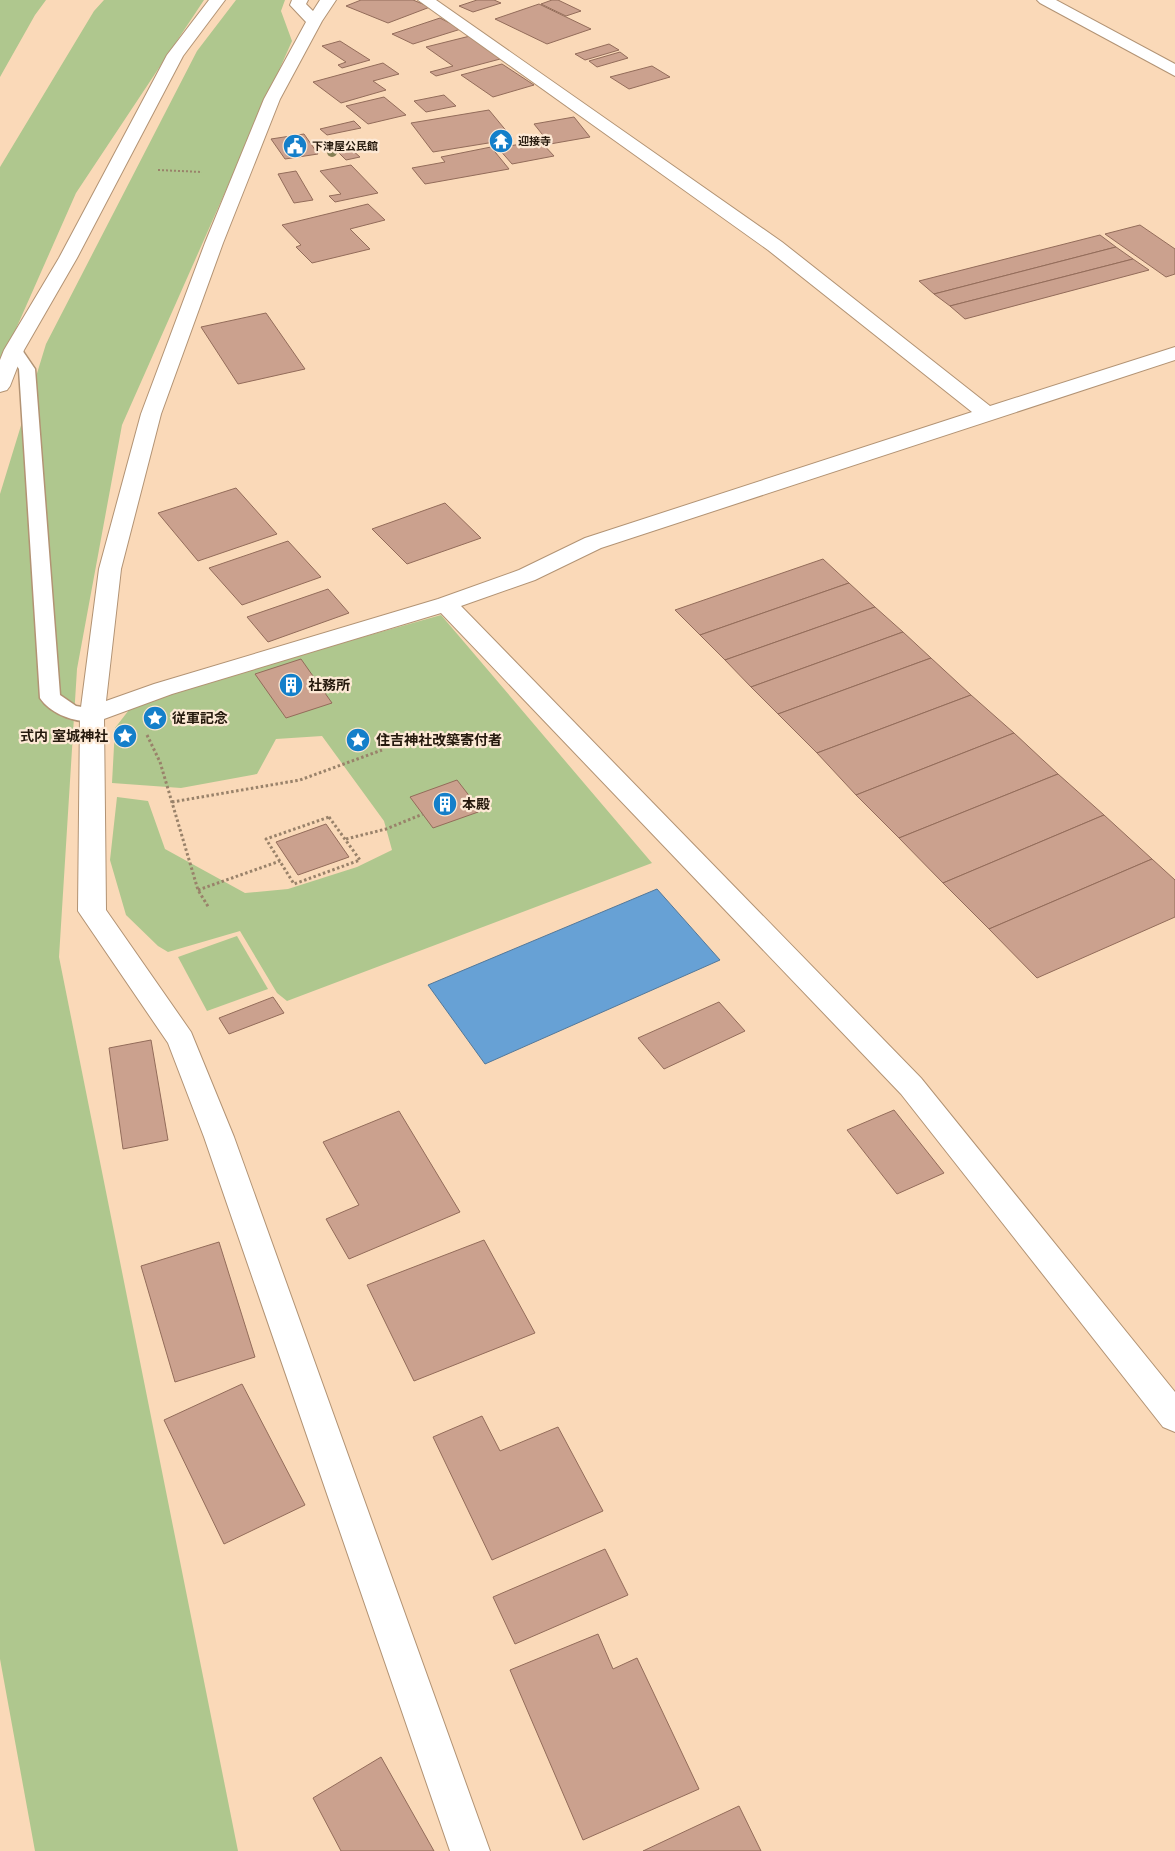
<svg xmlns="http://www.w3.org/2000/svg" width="1175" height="1851" viewBox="0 0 1175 1851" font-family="Montserrat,'Noto Sans JP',sans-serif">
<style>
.green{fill:#afc78e}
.water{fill:#67a1d5;stroke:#537899}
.building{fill:#cba18e;stroke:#936c5a}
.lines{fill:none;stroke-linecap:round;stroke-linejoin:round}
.lane-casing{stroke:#b29374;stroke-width:3}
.street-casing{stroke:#b29374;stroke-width:2}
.path-far1{stroke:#99826a;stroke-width:2;stroke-dasharray:2 2;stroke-linecap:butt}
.path{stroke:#99826a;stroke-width:3;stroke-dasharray:2.5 2.5;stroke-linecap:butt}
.lane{fill:#fff;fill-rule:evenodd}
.street{fill:#fff;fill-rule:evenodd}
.tree{fill:#837e53}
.labels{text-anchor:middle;stroke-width:4.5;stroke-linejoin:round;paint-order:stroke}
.far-poi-label{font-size:11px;font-weight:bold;fill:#25190d;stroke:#fde9d5;text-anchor:start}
.poi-label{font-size:14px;font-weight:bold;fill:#25190d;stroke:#fde9d5;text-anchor:start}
</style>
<rect width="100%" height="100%" fill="#fad9b8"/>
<g class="green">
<path d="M0,0h46l-11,15 -35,62z"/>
<path d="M104,0h100l-128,193 -76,172v-198l94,-156z"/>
<path d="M236,0h49l-4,11 11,30 -170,384 -45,244 -18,288 179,894h-203l-35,-192v-1165l46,-150 151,-293z"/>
<path d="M441,615l211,248 -365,138 -10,-8 -37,-62 -72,21 -10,-6 -32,-31 -16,-55 7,-63 31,4 17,48 80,44 43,-4 69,-22 35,-17 -8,-29 -62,-85 -46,3 -19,35 -76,14 -69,-5 3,-55 17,-22 40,-15z"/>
<path d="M237,936l31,53 -61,22 -29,-54z"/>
</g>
<path class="water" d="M657,889l63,71 -235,104 -57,-79z"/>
<g class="building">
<path d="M361,0h52l17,7 -42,16 -42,-17z"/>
<path d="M477,0h17l7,3 -28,9 -14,-6z"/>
<path d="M552,0h6l23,11 -15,5 -25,-12z"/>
<path d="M539,4l52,25 -44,15 -52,-25z"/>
<path d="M440,18l21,11 -48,15 -21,-10z"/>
<path d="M470,36l34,22 -68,18 -6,-4 23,-6 -27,-19z"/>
<path d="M340,41l30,19 -28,8 -4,-3 8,-3 -24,-16z"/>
<path d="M609,44l10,6 -34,10 -10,-6z"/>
<path d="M620,52l8,6 -31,9 -8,-6z"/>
<path d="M383,63l16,11 -26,7 13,9 -45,13 -28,-21z"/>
<path d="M502,64l32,21 -41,12 -32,-22z"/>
<path d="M652,66l18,11 -41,12 -19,-12z"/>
<path d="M444,95l12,11 -30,6 -12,-11z"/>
<path d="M384,97l22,18 -38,9 -22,-18z"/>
<path d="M489,110l24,29 -80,13 -22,-29z"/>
<path d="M574,117l16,20 -40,7 -16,-20z"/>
<path d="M354,121l7,7 -34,7 -7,-6z"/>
<path d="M304,134l14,20 -33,5 -14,-20z"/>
<path d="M542,143l12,13 -42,8 -14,-16 23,-4 3,2z"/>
<path d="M491,147l18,22 -84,15 -13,-16 33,-6 -4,-5z"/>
<path d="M351,149l9,8 -14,3 -8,-8z"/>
<path d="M351,165l27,28 -43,9 -6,-6 12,-2 -21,-23z"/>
<path d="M296,171l17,29 -19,3 -16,-29z"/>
<path d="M368,204l17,16 -35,9 20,20 -58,14 -16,-16 5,-2 -19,-20z"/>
<path d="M1140,225l35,24v25l-9,3 -61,-43z"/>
<path d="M1100,235l16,12 -182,47 -15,-13z"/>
<path d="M1116,247l17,12 -183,47 -16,-12z"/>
<path d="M1133,259l16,11 -184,49 -15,-13z"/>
<path d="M266,313l39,56 -67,15 -37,-57z"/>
<path d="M236,488l41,46 -79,27 -40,-48z"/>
<path d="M445,503l36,35 -74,26 -35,-35z"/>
<path d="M288,541l33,36 -79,28 -33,-37z"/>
<path d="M823,559l26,24 -149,52 -25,-25z"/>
<path d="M849,583l26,24 -150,53 -25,-25z"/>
<path d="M328,589l21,24 -81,29 -21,-25z"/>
<path d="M875,607l28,25 -152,55 -26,-27z"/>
<path d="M903,632l28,26 -153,56 -27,-27z"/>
<path d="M931,658l40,37 -154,58 -39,-39z"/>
<path d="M301,659l31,44 -46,15 -31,-44z"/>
<path d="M971,695l43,38 -158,62 -39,-42z"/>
<path d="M1014,733l44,41 -159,64 -43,-43z"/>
<path d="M1058,774l46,41 -161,68 -44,-45z"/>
<path d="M457,780l24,31 -48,17 -23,-31z"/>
<path d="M1104,815l48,44 -163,70 -46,-46z"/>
<path d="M326,824l23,33 -51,18 -22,-33z"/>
<path d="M1152,859l23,21v37l-138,61 -48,-49z"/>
<path d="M273,997l11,16 -55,21 -10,-16z"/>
<path d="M719,1002l26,29 -81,38 -26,-31z"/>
<path d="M151,1040l17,100 -45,9 -14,-101z"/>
<path d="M894,1110l50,63 -47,21 -50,-64z"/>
<path d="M399,1111l61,101 -111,47 -23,-40 33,-14 -36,-63z"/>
<path d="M484,1240l51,93 -121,48 -47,-96z"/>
<path d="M219,1242l36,115 -80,25 -34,-116z"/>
<path d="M242,1384l63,121 -81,39 -60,-124z"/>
<path d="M482,1416l18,35 58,-24 45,84 -111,49 -59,-123z"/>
<path d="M605,1549l23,46 -113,49 -22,-47z"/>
<path d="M598,1634l15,35 24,-11 62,131 -116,51 -73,-170z"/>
<path d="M381,1757l53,94h-93l-28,-53z"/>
<path d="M739,1806l22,45h-118z"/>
</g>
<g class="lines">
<g class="lane-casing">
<path id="lane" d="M14,345l6,2 15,22 25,326 16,11 23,4 3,5 -3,5c-19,5 -48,-5 -59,-22l-21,-329 -13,-19 2,-3z"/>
</g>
<g class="street-casing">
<g id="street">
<path d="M209,0h16l-42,56 -106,202 -53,92 -14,36 -3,4 -7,2v-32l4,-10 55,-92 108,-203z"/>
<path d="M292,0h16l-2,4 7,7 7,-11h16l-14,21 -42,78 -57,144 -62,171 -40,155 -15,132 48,-17 284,-85 81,-29 66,-32 387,-126 -204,-162 -350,-250h18l346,242 208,164 185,-59v13l-574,188 -66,32 -74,26 460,472 254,314v40l-12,-5 -262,-333 -460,-481 -269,81 -68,25 2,191 85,122 43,105 256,714h-40l-246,-714 -36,-94 -90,-132 2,-196 19,-146 42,-155 64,-171 59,-144 42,-77 -16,-17z"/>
<path d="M1037,0h19l119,64v12l-135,-73z"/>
</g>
</g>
<path class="path-far1" d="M158,170l44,2"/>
<g class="path">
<path d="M147,735l13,27 38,128 11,18"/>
<path d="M172,802l128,-22 82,-30"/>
<path d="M329,817l31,43 -66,24 -28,-45z"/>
<path d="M346,839l40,-10 37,-15"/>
<path d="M198,890l82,-29"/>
</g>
<use href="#lane" class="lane"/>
<use href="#street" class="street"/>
</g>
<circle class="tree" cx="332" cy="152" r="5"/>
<defs>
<g id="temple-disc" transform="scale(1.25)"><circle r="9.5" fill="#147fca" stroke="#fde9d5"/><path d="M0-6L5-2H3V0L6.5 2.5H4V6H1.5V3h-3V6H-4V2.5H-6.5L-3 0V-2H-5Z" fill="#fff"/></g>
<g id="civic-disc" transform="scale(1.25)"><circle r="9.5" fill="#147fca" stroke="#fde9d5"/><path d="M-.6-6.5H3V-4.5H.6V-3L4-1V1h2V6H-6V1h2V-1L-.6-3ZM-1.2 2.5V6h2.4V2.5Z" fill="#fff"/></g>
<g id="building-disc" transform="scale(1.25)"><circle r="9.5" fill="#147fca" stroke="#fde9d5"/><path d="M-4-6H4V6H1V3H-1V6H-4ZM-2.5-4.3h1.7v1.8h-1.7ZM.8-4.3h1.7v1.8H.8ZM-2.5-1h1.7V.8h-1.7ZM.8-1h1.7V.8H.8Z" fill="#fff"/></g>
<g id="sight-disc" transform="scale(1.25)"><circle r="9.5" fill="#147fca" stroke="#fde9d5"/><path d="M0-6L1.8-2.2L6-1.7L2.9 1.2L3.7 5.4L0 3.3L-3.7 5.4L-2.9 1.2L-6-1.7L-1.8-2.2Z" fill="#fff"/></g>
</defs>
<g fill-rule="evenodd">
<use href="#temple-disc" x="501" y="141"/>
<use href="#civic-disc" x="295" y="146"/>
<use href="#building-disc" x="291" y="685"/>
<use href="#sight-disc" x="155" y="718"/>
<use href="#sight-disc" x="125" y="736"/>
<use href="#sight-disc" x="358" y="740"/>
<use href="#building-disc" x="445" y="804"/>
</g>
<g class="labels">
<g class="far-poi-label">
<text x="518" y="145">迎接寺</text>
<text x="312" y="150">下津屋公民館</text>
</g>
<g class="poi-label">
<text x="308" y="690">社務所</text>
<text x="172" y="723">従軍記念</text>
<text x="108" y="741" text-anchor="end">式内 室城神社</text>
<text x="376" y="745">住吉神社改築寄付者</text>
<text x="462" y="809">本殿</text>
</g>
</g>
</svg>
